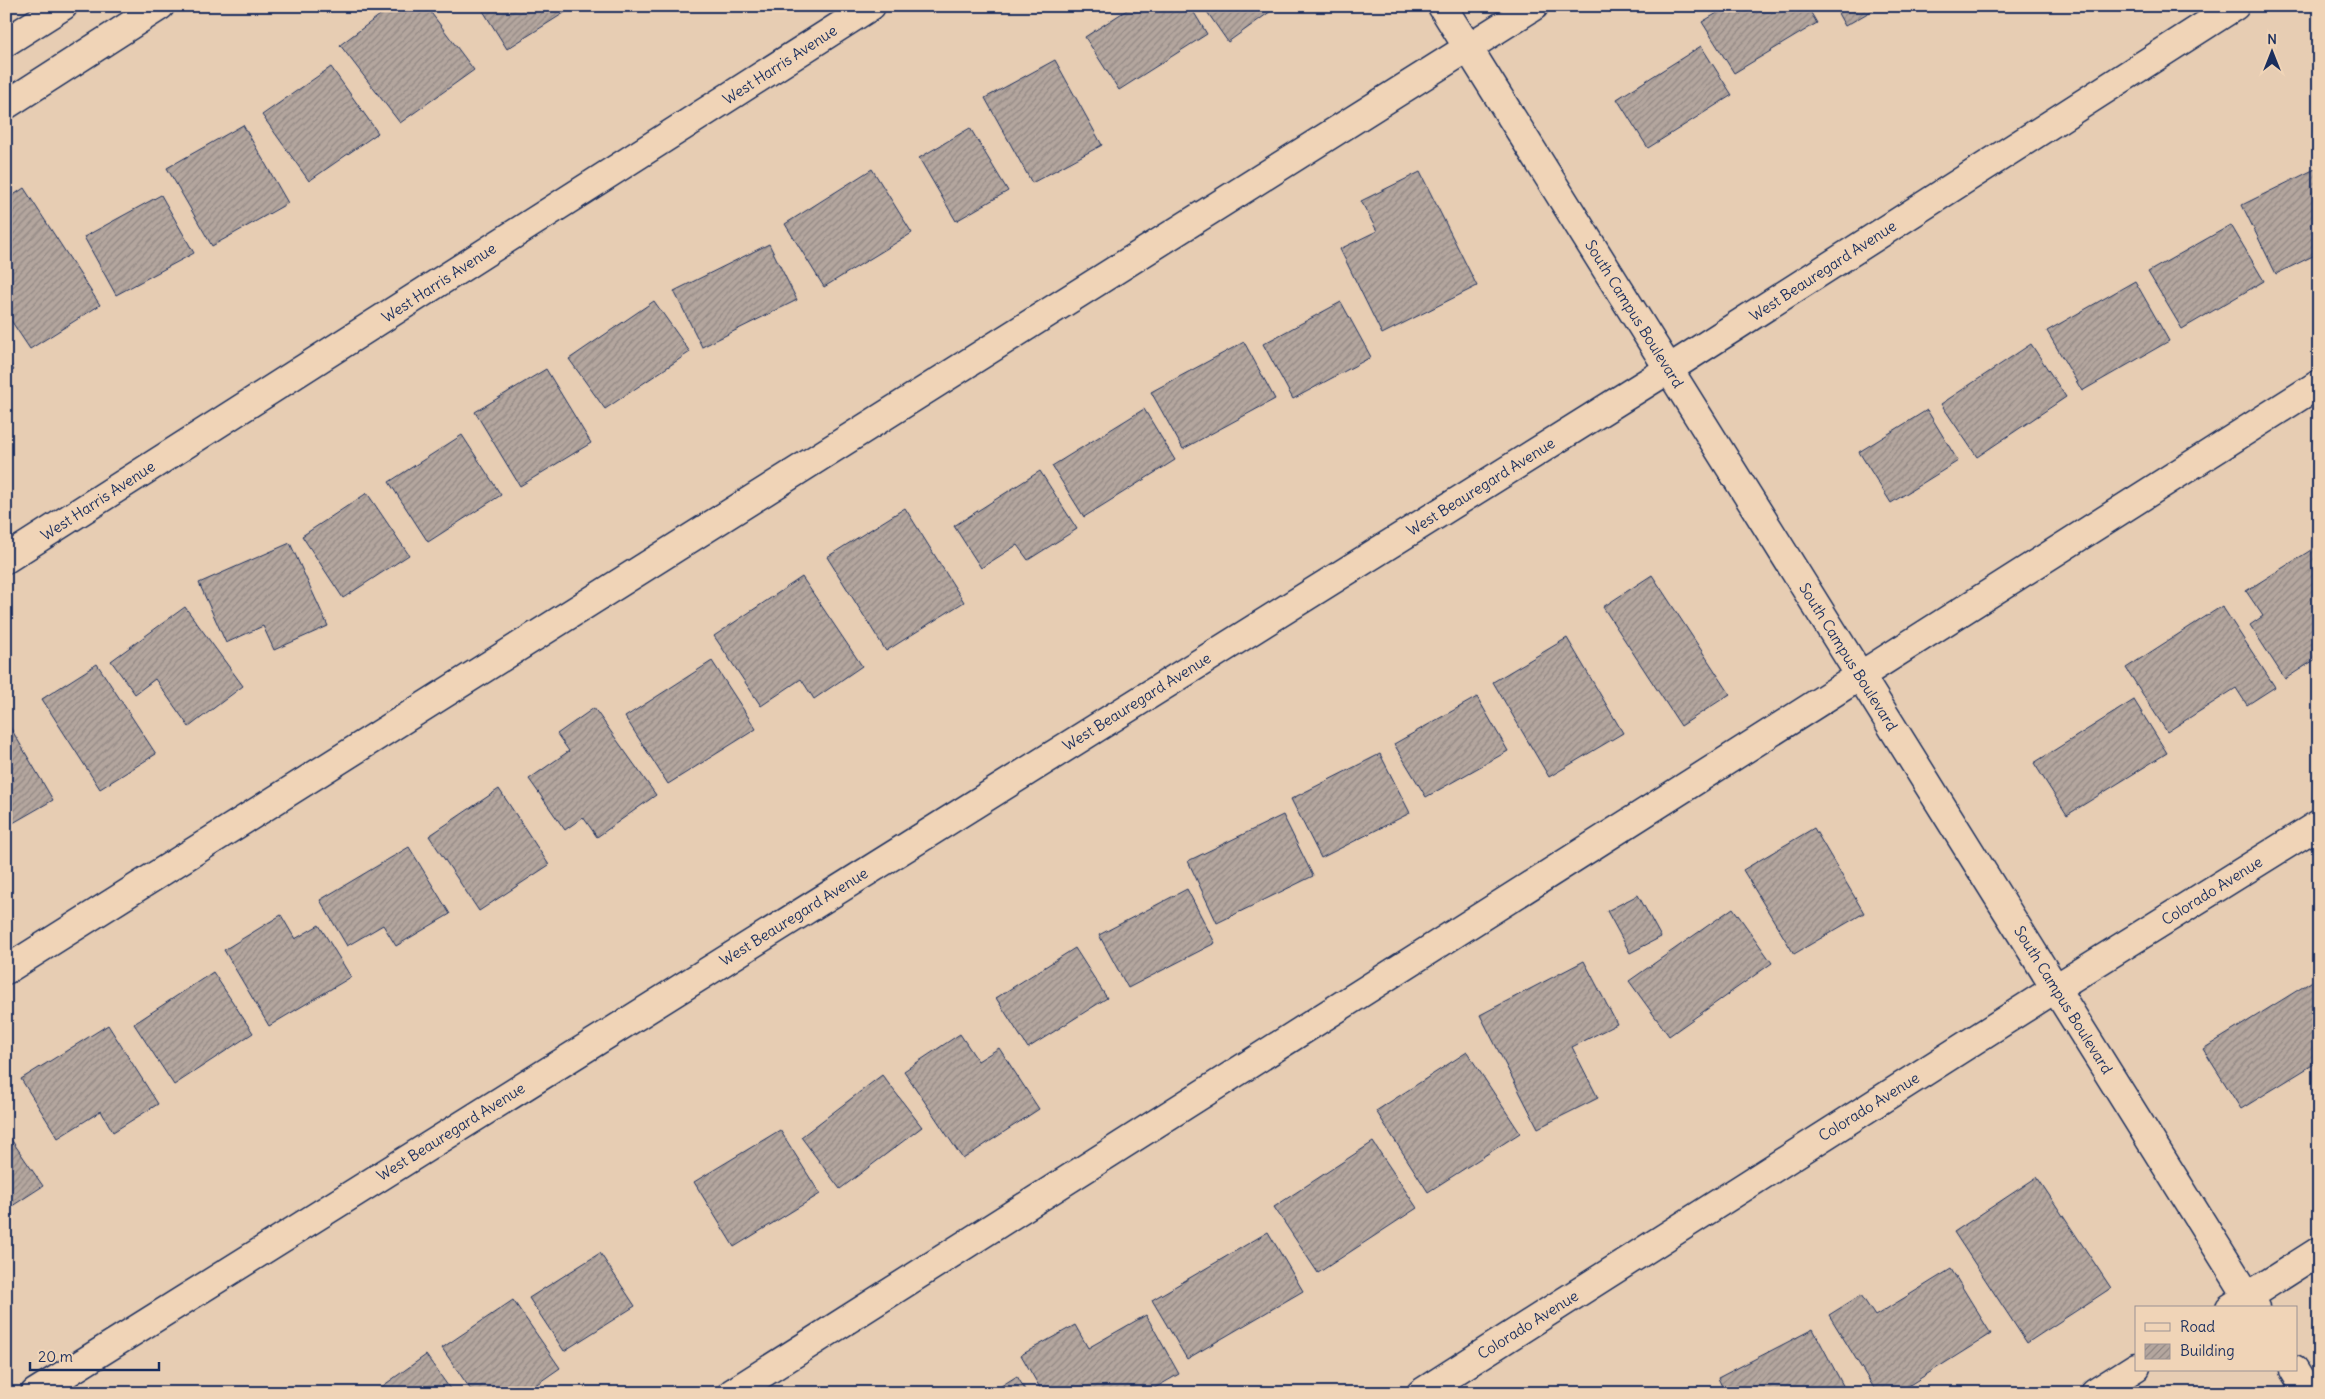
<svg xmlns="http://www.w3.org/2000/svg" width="2325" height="1399" viewBox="0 0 2325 1399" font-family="Delius,sans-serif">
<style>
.building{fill:url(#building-hatch);stroke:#1b2f5e}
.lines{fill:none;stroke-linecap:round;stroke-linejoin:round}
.minor-casing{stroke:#1b2f5e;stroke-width:31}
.minor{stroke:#f0d4b7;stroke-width:28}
.labels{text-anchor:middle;stroke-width:4;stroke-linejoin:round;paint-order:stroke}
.street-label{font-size:15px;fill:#1b2f5e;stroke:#f0d4b7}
</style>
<defs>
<pattern id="building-hatch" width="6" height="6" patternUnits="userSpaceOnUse" patternTransform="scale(1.25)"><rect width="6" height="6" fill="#b4a69e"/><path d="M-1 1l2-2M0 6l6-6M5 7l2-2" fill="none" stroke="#928884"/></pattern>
</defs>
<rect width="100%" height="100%" fill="#e7cdb3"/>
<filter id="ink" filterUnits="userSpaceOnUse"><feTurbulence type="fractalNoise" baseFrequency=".02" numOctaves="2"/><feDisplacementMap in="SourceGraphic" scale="10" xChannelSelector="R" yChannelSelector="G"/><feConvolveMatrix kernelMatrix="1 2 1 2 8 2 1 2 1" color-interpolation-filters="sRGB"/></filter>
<g filter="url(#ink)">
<g class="building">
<path d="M392,6h34l48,64 -74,53 -60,-78z"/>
<path d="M480,6h95l-68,43z"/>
<path d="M1133,6h57l17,28 -88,56 -34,-53z"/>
<path d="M1203,6h75l-50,36z"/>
<path d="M1729,6h78l10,17 -83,50 -32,-51z"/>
<path d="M1834,6h46l-35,20z"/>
<path d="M1701,46l31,49 -84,53 -31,-49z"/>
<path d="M1055,60l47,85 -70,38 -47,-85z"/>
<path d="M331,67l47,66 -69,48 -47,-66z"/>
<path d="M243,125l45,78 -76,43 -45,-78z"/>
<path d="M970,128l38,63 -52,30 -37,-63z"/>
<path d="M872,169l40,64 -88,54 -39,-63z"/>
<path d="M2315,169l4,7v77l-43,21 -34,-69z"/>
<path d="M1420,172l57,114 -95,48 -42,-85 37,-18 -16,-30z"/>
<path d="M24,188l76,117 -70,44 -24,-36v-113z"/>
<path d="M161,195l33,58 -78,42 -32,-58z"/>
<path d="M2231,225l33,56 -82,48 -34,-57z"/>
<path d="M769,244l28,56 -95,47 -28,-56z"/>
<path d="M2135,281l34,60 -87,50 -35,-60z"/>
<path d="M654,301l36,51 -85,57 -36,-50z"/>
<path d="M1341,302l30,55 -78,42 -30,-55z"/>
<path d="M1244,342l31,57 -92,50 -32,-57z"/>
<path d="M2031,344l35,53 -89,60 -36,-53z"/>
<path d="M6,358l8,12 -8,5z"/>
<path d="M546,369l45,74 -71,43 -45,-74z"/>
<path d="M1144,409l31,51 -91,57 -32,-51z"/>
<path d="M1927,410l31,51 -67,42 -32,-51z"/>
<path d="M462,435l39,60 -73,47 -39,-60z"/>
<path d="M1040,471l37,58 -49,31 -11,-15 -36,23 -27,-42z"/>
<path d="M367,493l42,62 -66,43 -41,-62z"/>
<path d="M905,508l59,94 -78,49 -59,-94z"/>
<path d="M290,543l38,83 -54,24 -11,-24 -37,17 -27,-60z"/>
<path d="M2319,545v112l-34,22 -35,-54 13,-9 -17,-25z"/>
<path d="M1652,575l78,119 -49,32 -78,-119z"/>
<path d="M802,577l60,89 -48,33 -13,-20 -40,27 -47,-70z"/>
<path d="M2222,606l53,81 -28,18 -11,-17 -69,44 -41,-64z"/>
<path d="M185,607l58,79 -54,41 -34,-48 -20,15 -24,-33z"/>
<path d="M1567,638l56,95 -74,44 -56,-95z"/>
<path d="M712,661l44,68 -88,55 -43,-67z"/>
<path d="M97,664l59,90 -56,35 -58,-90z"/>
<path d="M1477,697l31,54 -82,46 -32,-53z"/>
<path d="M2134,700l33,53 -100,62 -33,-52z"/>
<path d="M594,708l62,87 -59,42 -14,-20 -18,13 -36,-51 40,-28 -12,-17z"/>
<path d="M6,720l47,80 -47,27z"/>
<path d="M1380,754l30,59 -89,45 -30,-59z"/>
<path d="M499,789l50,76 -70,46 -50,-75z"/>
<path d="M1283,815l30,61 -96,47 -29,-62z"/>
<path d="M1814,828l50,85 -70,41 -51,-84z"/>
<path d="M409,847l41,67 -54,32 -13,-21 -36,21 -27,-46z"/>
<path d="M1187,889l28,54 -87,45 -29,-53z"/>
<path d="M1638,895l23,42 -31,16 -23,-42z"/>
<path d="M1733,908l39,55 -103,73 -40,-55z"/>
<path d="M281,915l14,24 24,-14 32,52 -82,49 -45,-76z"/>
<path d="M1075,948l32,50 -79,50 -32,-50z"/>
<path d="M1584,961l33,63 -45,23 26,51 -60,30 -58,-113z"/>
<path d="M213,972l40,61 -79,52 -40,-61z"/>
<path d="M2319,977v84l-78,48 -38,-60z"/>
<path d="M108,1025l50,79 -45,28 -12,-21 -43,27 -37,-59z"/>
<path d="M960,1034l18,27 21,-13 40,61 -76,50 -59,-88z"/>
<path d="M1467,1052l53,81 -92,59 -52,-81z"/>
<path d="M882,1075l40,52 -82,62 -39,-52z"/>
<path d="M780,1130l40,64 -86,53 -40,-65z"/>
<path d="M6,1132l37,54 -37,24z"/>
<path d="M1373,1142l44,66 -99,65 -44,-66z"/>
<path d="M2037,1177l74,111 -84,55 -73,-111z"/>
<path d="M1268,1232l35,59 -116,68 -35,-59z"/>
<path d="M600,1253l35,53 -71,45 -35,-53z"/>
<path d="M1951,1269l40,65 -94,59h-20l-48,-78 32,-20 14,21z"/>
<path d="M513,1300l47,68 -36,25h-51l-31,-45z"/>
<path d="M1146,1315l33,59 -33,19h-103l-22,-38 54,-30 13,23z"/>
<path d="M1813,1329l34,64h-122l-7,-15z"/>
<path d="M426,1355l27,38h-80z"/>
<path d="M1017,1376l10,17h-37z"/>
</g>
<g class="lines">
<g class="minor-casing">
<g id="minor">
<path d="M1442,6l813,1302"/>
<path d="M6,42l57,-36"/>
<path d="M6,105l154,-99"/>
<path d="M6,559l865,-553"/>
<path d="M6,970l1528,-964"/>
<path d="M2230,1308l89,-57"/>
<path d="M2294,1370l14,23"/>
<path d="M35,1393l1634,-1024 566,-363"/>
<path d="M732,1393l1587,-1009"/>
<path d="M1421,1393l635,-405 263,-164"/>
<path d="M2095,1393l41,-26"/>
</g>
</g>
<use href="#minor" class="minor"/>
</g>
</g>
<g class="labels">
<g class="street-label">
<text transform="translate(780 65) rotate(-33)" y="5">West Harris Avenue</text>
<text transform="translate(1823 271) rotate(-33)" y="5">West Beauregard Avenue</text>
<text transform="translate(439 283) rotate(-33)" y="5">West Harris Avenue</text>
<text transform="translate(1634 314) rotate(58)" y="5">South Campus Boulevard</text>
<text transform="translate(1481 487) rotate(-32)" y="5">West Beauregard Avenue</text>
<text transform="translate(98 501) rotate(-33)" y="5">West Harris Avenue</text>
<text transform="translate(1848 657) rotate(58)" y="5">South Campus Boulevard</text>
<text transform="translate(1137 702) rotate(-32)" y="5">West Beauregard Avenue</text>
<text transform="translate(2212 891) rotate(-32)" y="5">Colorado Avenue</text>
<text transform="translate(794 917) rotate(-32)" y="5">West Beauregard Avenue</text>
<text transform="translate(2063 1000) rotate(58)" y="5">South Campus Boulevard</text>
<text transform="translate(1869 1107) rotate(-32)" y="5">Colorado Avenue</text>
<text transform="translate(451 1132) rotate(-32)" y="5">West Beauregard Avenue</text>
<text transform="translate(1528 1325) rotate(-32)" y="5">Colorado Avenue</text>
</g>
</g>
<rect width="2325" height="1399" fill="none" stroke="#f0d4b7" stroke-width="25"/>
<rect x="12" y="12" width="2300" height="1374" fill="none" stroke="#1b2f5e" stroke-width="2" filter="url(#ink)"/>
<rect x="2135" y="1306" width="162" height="65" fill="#f0d4b7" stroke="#9b9293"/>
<rect x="2145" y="1323" width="25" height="8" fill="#f0d4b7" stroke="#9b9293"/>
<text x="2180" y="1332" font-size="15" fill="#1b2f5e">Road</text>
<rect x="2145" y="1344" width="25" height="15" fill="url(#building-hatch)" stroke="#9b9293"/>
<text x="2180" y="1356" font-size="15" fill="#1b2f5e">Building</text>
<g transform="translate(2272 52)" stroke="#f0d4b7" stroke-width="4" paint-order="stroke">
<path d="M0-4L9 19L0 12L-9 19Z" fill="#1b2f5e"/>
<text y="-8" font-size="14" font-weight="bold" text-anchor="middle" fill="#1b2f5e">N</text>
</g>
<path d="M30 1362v8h129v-8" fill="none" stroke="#1b2f5e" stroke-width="2.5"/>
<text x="38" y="1362" font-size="15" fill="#1b2f5e" stroke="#f0d4b7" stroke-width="4" paint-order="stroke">20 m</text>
</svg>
